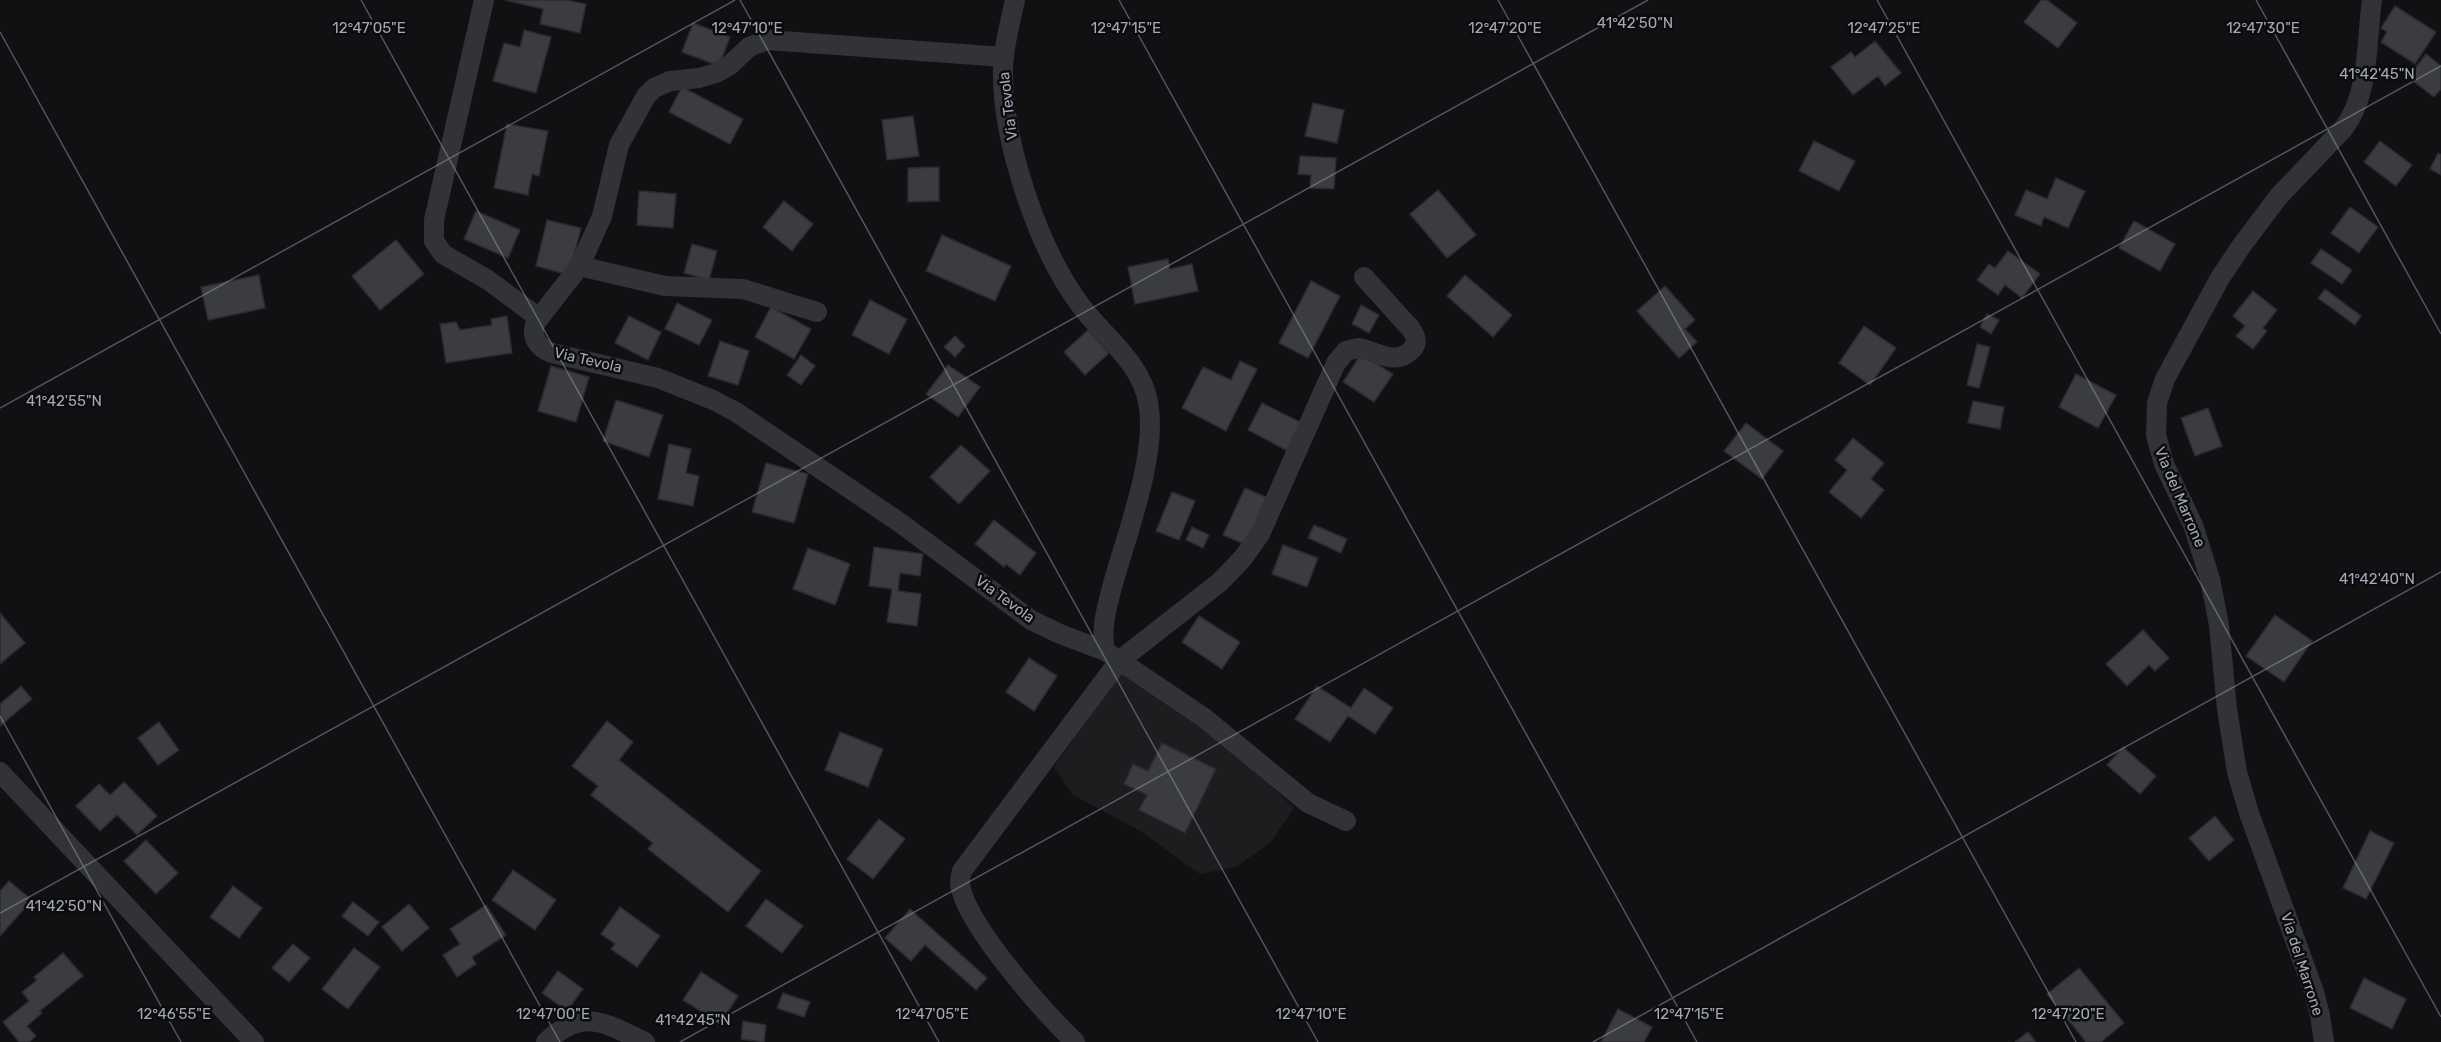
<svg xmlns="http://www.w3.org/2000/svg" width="2441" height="1042" viewBox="0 0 2441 1042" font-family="Rubik,sans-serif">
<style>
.built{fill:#1d1d20}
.building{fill:#3b3c40;stroke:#2b2b2f;stroke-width:1.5}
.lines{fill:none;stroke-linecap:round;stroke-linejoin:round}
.minor{stroke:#323338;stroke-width:20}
.ticks{fill:none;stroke:#a2a8b4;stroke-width:1.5;stroke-opacity:0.45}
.labels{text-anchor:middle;stroke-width:5;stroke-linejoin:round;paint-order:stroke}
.street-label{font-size:15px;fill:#a2a8b4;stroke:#0c0c0e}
.ticks-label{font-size:15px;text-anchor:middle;fill:#a2a8b4;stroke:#0c0c0e;stroke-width:5;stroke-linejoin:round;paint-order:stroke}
</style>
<rect width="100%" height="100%" fill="#111113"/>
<path class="built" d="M1121,673l83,48 90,87 -23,34 -35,25 -36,7 -58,-42 -69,-37 -19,-28z"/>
<g class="building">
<path d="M505,0h61l20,4 -6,29 -40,-9 3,-15z"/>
<path d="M2041,0h6l30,23 -19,25 -34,-26z"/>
<path d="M2395,6l41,26 -21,32 -34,-22 6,-10 -6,-4z"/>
<path d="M693,23l37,14 -11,29 -37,-14z"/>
<path d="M524,30l27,7 -15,56 -43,-12 11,-38 16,4z"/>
<path d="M1875,41l26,32 -16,13 -7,-10 -25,19 -22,-28 20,-15 4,5z"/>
<path d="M2426,54l15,12v23l-7,8 -26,-20z"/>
<path d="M682,87l61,32 -13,25 -61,-32z"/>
<path d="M1313,103l31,7 -7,33 -32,-7z"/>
<path d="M913,116l6,40 -32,4 -5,-40z"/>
<path d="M507,124l41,7 -9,45 -7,-2 -4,21 -34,-7z"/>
<path d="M1814,141l41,20 -16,30 -40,-20z"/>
<path d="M2380,141l32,24 -16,21 -32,-24z"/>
<path d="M2438,153l3,2v20l-11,-6z"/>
<path d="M1300,156l36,2 -2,31 -24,-1 1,-13 -13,-1z"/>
<path d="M939,167v34l-31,1v-34z"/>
<path d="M2056,178l29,13 -17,37 -24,-11 -3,9 -26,-11 11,-25 21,9z"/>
<path d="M1438,190l38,45 -29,23 -37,-44z"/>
<path d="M639,191l37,3 -3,34 -36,-3z"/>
<path d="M784,201l29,23 -21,27 -29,-24z"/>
<path d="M2350,207l28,20 -19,26 -28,-20z"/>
<path d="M476,211l44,19 -12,28 -44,-19z"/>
<path d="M547,220l34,8 -12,47 -33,-9z"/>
<path d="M2134,221l41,23 -15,27 -41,-23z"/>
<path d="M942,235l69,31 -16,35 -69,-30z"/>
<path d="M396,240l28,34 -44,36 -28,-34z"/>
<path d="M692,244l25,7 -8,29 -25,-7z"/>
<path d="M2321,249l31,21 -10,14 -31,-21z"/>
<path d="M2008,251l32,23 -18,24 -17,-13 -7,10 -21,-15 12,-16 6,4z"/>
<path d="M1168,259l2,10 22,-5 6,27 -63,13 -7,-37z"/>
<path d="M259,275l6,33 -57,12 -7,-33z"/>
<path d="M1465,275l47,40 -19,22 -46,-41z"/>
<path d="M1311,281l29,15 -32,62 -29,-15z"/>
<path d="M1665,286l30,34 -10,9 12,13 -18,16 -42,-47z"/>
<path d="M2325,289l36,27 -6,9 -37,-27z"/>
<path d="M2253,291l24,19 -14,18 4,3 -14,18 -17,-13 9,-10 -12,-10z"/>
<path d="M870,300l37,19 -18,35 -37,-19z"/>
<path d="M677,303l35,17 -13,25 -34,-16z"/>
<path d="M1361,305l18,10 -10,18 -17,-9z"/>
<path d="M771,307l40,22 -17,30 -39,-22z"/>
<path d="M1987,314l12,6 -8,14 -11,-7z"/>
<path d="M507,316l5,37 -66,10 -6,-39 16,-2 4,8 32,-5 -1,-6z"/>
<path d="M629,316l32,16 -13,28 -33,-17z"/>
<path d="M1864,326l32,22 -26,37 -31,-22z"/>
<path d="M1088,330l21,23 -24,22 -21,-23z"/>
<path d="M955,336l10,10 -10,11 -11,-10z"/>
<path d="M720,341l29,10 -11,34 -30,-9z"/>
<path d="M1977,344l13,3 -11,41 -12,-3z"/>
<path d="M1361,354l32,20 -19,28 -31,-20z"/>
<path d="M801,355l14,11 -14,19 -14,-10z"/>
<path d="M1240,361l17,8 -31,62 -44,-23 21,-41 28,13z"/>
<path d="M948,365l32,22 -22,30 -32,-23z"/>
<path d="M551,366l38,11 -13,45 -38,-11z"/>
<path d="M2076,374l40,21 -18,33 -39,-21z"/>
<path d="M616,400l47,15 -14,42 -46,-16z"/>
<path d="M1973,401l31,6 -4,22 -32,-6z"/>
<path d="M1262,403l40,20 -14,28 -40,-21z"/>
<path d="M2208,408l14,38 -27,10 -14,-38z"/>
<path d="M1746,423l37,28 -21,28 -38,-28z"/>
<path d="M1853,438l31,25 -13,16 13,11 -23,28 -32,-26 18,-22 -12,-10z"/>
<path d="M669,444l22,5 -5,24 13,3 -6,30 -35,-7z"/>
<path d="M961,445l29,26 -31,33 -29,-27z"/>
<path d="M766,463l42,11 -14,49 -42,-11z"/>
<path d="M1245,488l25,11 -21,47 -26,-11z"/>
<path d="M1172,492l23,9 -16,39 -23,-9z"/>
<path d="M994,520l42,33 -16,22 -14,-11 -2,3 -29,-23z"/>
<path d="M1314,525l33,14 -6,14 -33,-15z"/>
<path d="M1192,527l17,8 -6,13 -17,-8z"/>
<path d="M1283,545l35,13 -11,29 -35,-13z"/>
<path d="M874,547l49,7 -3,22 -20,-3 -2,18 23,3 -4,32 -30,-4 5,-33 -23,-3z"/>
<path d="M808,548l42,16 -15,41 -42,-16z"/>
<path d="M0,613l25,30 -25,21z"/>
<path d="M2275,615l37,26 -28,41 -38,-26z"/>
<path d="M1199,616l41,26 -18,27 -40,-27z"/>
<path d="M2143,630l26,28 -14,13 -6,-6 -22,21 -21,-22z"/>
<path d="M1029,658l28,18 -23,35 -28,-19z"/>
<path d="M21,686l11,13 -32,27v-22z"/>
<path d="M1317,686l34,22 13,-20 29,20 -18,26 -27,-18 -18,26 -35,-23z"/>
<path d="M607,721l26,21 -14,18 142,111 -33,41 -80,-63 5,-6 -62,-48 7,-9 -26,-20z"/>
<path d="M159,722l20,28 -21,15 -20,-27z"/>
<path d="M840,732l43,17 -15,38 -43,-17z"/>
<path d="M1162,743l54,26 -31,64 -46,-23 8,-15 -23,-11 9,-20 15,7z"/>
<path d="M2123,747l33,29 -16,18 -33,-29z"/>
<path d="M124,782l33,34 -20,19 -20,-20 -17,16 -24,-25 23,-22 11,11z"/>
<path d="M2215,816l19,24 -25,21 -20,-23z"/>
<path d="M879,819l26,20 -32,40 -26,-20z"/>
<path d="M2370,831l24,12 -28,56 -23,-11z"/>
<path d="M146,840l32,33 -22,21 -32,-33z"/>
<path d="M513,870l43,30 -21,30 -43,-30z"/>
<path d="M9,881l23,19 -32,36v-45z"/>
<path d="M233,886l29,22 -23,30 -29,-21z"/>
<path d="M766,899l37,27 -21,27 -36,-27z"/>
<path d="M353,902l26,20 -11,14 -26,-20z"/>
<path d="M409,904l20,24 -27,23 -20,-24z"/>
<path d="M486,905l20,30 -34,22 4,7 -19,13 -14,-22 17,-11 -10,-15z"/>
<path d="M620,907l40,29 -23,31 -26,-18 4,-5 -14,-10z"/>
<path d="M910,909l77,69 -11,12 -51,-45 -14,16 -26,-23z"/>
<path d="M293,944l17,14 -21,24 -17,-14z"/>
<path d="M354,948l26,19 -32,42 -26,-20z"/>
<path d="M63,953l20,23 -43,35 2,2 -15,13 9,10 -7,6h-10l-16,-20 26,-21 -7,-9 15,-12 -3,-3z"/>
<path d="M2079,968l45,55 -23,19h-15l-39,-48z"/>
<path d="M558,971l25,18 -16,22 -25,-18z"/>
<path d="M701,972l37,24 -18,28 -37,-24z"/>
<path d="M2364,978l42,21 -14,30 -42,-21z"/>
<path d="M783,993l27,9 -6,15 -27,-9z"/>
<path d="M1618,1009l34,18 -8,15h-43z"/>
<path d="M743,1021l23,4 -2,17 -23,-3z"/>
<path d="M2028,1032l8,10h-21z"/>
</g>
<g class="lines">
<g class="minor">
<path d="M484,0l-50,220v21l9,13 45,26 51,38"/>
<path d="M1015,0c-5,22 -11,45 -12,67 -2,72 35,182 78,239 23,31 60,56 67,96 10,50 -20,129 -34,178 -6,24 -14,46 -9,71"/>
<path d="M1004,57l-237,-17 -18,7 -19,18 -14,8 -17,5 -29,3 -16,7 -8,8 -27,49 -17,71 -16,36 -11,20 -39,50c-6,15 2,26 16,31l106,25 55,22 23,12 163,110 132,98 29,14 45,17 98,66 105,86 38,18"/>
<path d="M579,266l86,20 78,3 74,23"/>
<path d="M0,772l254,270"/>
<path d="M546,1042c37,-35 59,-19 99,0"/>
<path d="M1075,1042c-31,-30 -104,-112 -114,-153 -2,-6 -1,-12 1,-18l157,-210 101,-79 23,-24 17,-24 76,-171 10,-12 12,-3c17,2 39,21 56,-1 4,-6 1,-12 -3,-18l-47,-52"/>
<path d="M2324,1042l-4,-27 -6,-23 -65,-179 -12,-41 -10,-63 -8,-84 -9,-46 -17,-54 -29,-61 -8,-29 1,-32 8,-24 55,-101 22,-33 37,-49 64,-67c27,-34 23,-87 29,-129"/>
</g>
</g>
<path class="ticks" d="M361,0l578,1042M740,0l578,1042M1119,0l578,1042M1498,0l578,1042M1877,0l564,1017M2256,0l185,334M0,32l560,1010M0,408l735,-408M0,716l181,326M0,913l1648,-913M680,1042l1761,-976M1593,1042l848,-470"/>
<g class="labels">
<g class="street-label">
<text transform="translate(1008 106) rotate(-97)" y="5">Via Tevola</text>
<text transform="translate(588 360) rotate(13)" y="5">Via Tevola</text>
<text transform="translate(2180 497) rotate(67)" y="5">Via del Marrone</text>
<text transform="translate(1005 599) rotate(36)" y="5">Via Tevola</text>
<text transform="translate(2302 964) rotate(72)" y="5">Via del Marrone</text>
</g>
</g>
<g class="ticks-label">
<text x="1635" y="28">41°42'50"N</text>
<text x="369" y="33">12°47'05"E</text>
<text x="747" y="33">12°47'10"E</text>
<text x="1126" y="33">12°47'15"E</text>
<text x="1505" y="33">12°47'20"E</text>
<text x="1884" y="33">12°47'25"E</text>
<text x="2263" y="33">12°47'30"E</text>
<text x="2377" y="79">41°42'45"N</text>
<text x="64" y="406">41°42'55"N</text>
<text x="2377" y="584">41°42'40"N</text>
<text x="64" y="911">41°42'50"N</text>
<text x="174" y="1019">12°46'55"E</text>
<text x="553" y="1019">12°47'00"E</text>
<text x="932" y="1019">12°47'05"E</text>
<text x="1311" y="1019">12°47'10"E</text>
<text x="1689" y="1019">12°47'15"E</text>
<text x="2068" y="1019">12°47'20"E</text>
<text x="693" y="1025">41°42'45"N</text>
</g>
</svg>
